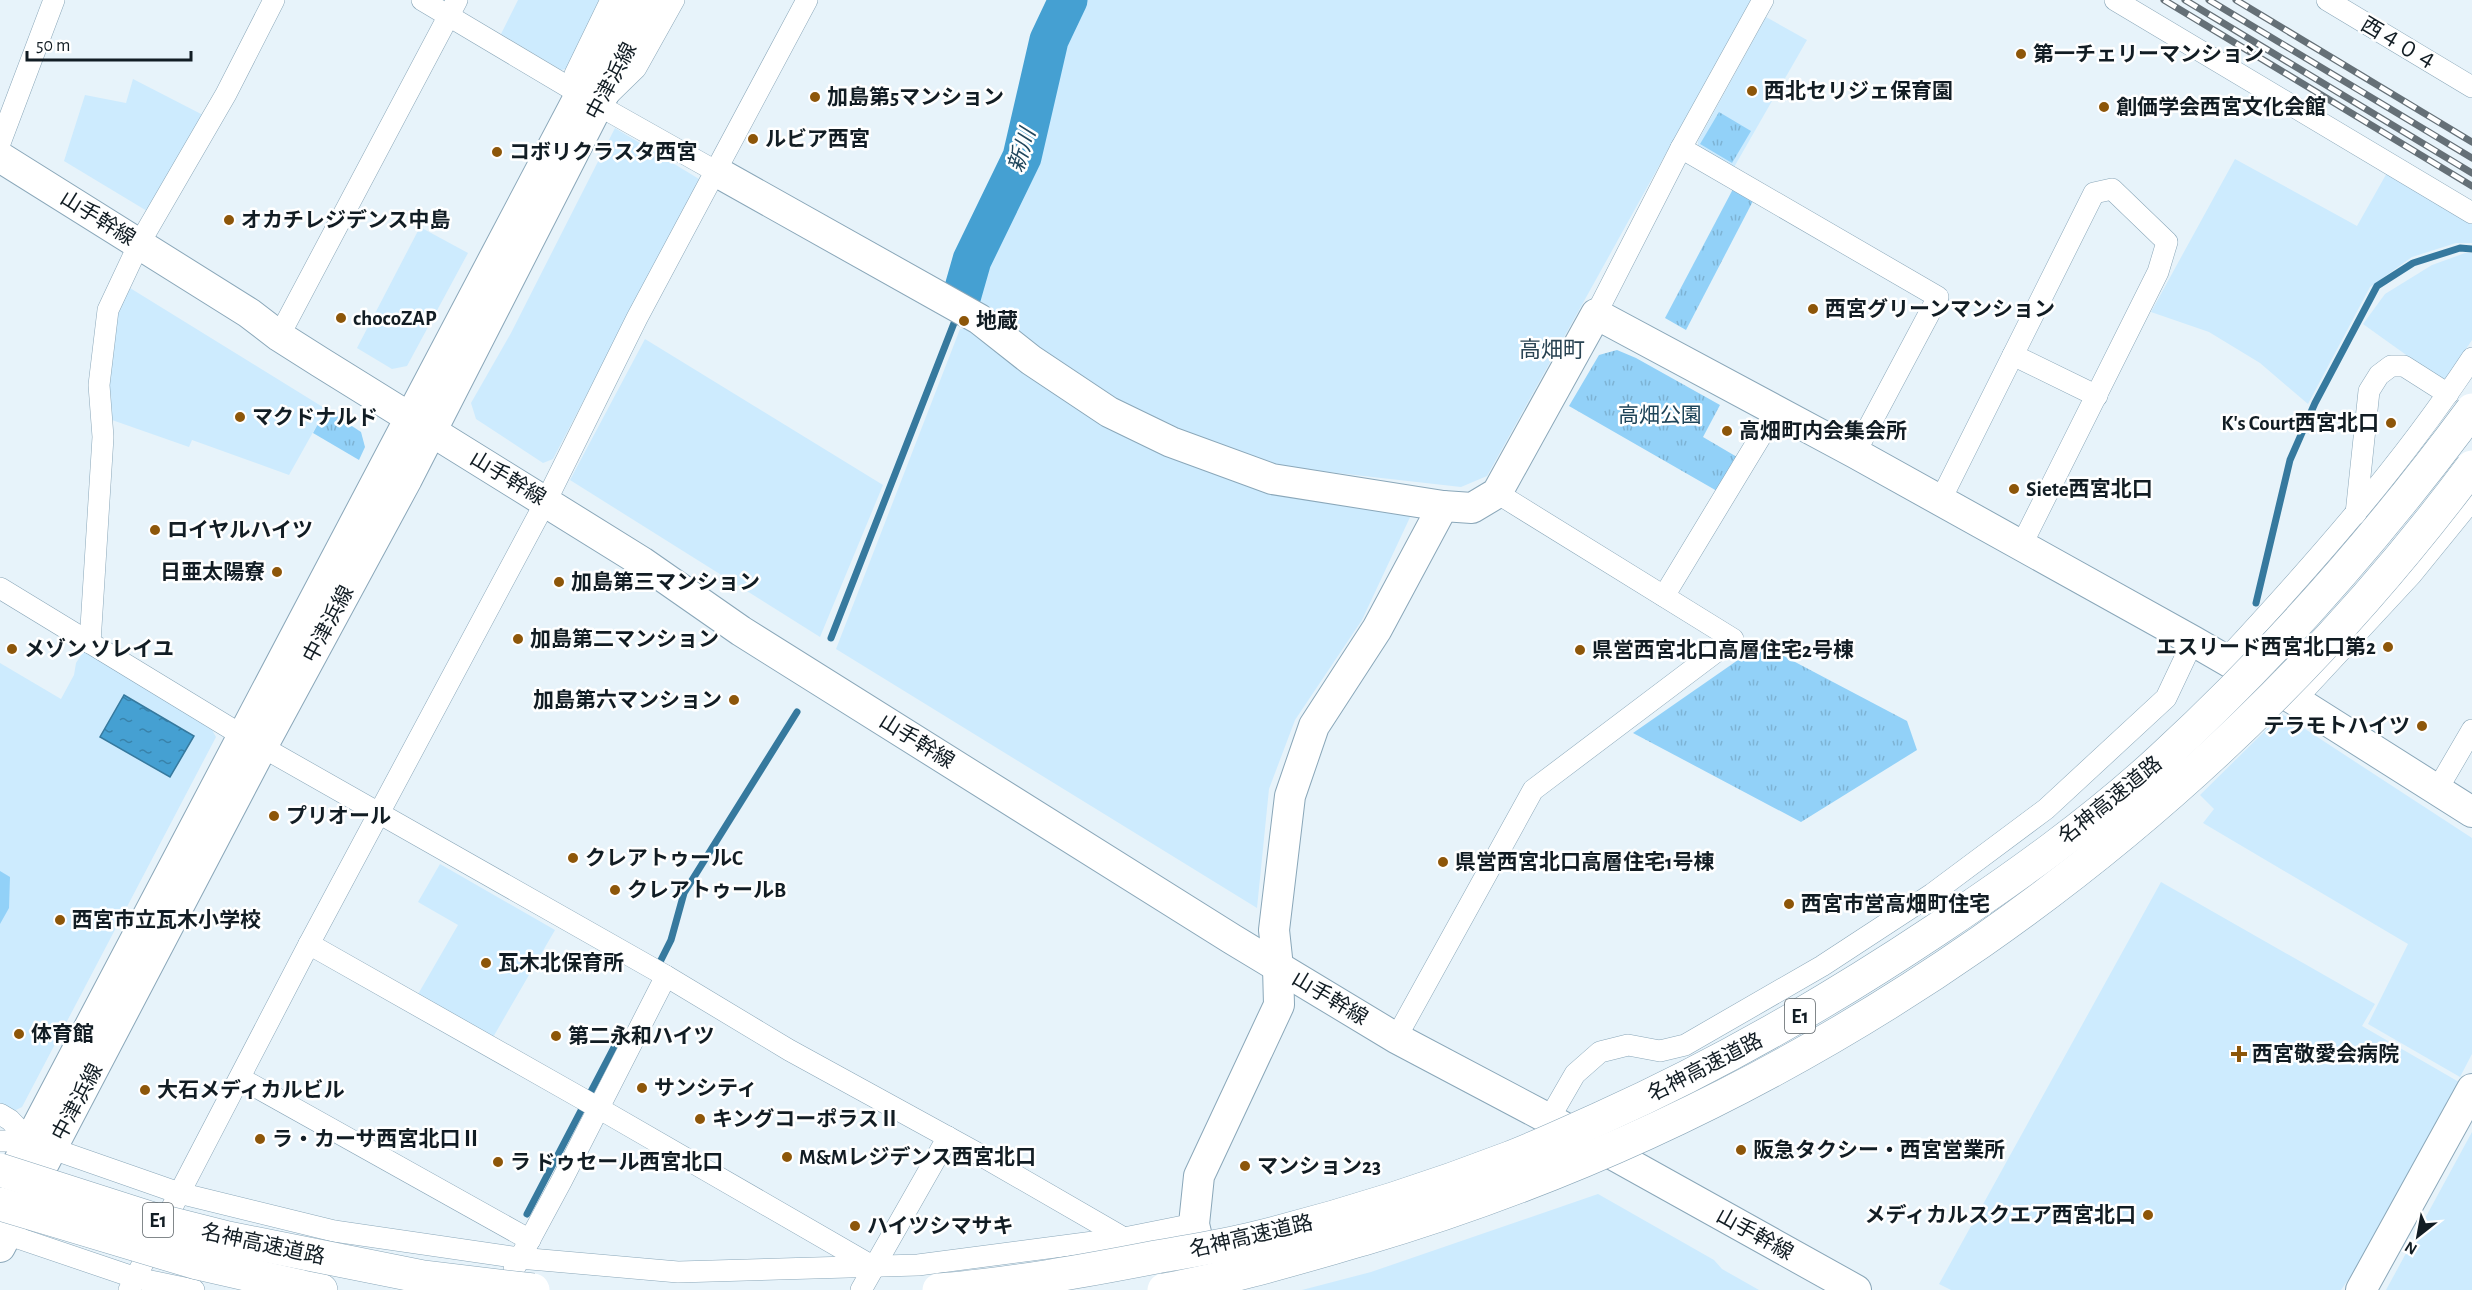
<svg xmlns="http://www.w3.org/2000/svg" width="2472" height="1290" viewBox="0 0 2472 1290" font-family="'Alegreya Sans','Noto Sans JP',sans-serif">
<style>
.built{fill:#cdebfe}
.grass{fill:url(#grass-tufts)}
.pitch{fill:#92d1f8}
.water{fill:url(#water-ripples);stroke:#36799e;stroke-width:1.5}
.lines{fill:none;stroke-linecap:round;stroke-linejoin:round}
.stream{stroke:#36799e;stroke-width:7}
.river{stroke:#45a0d2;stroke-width:39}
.street-casing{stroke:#8aa7b9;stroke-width:22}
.secondary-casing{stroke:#8aa7b9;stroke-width:32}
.highway-casing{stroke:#8aa7b9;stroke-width:34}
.street{stroke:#fff;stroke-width:21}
.secondary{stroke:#fff;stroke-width:30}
.highway{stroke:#fff;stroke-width:33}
.rail-casing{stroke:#657077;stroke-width:7}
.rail{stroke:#fff;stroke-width:4.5;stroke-dasharray:14;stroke-linecap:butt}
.highway-bridge-casing{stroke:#8aa7b9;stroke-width:34;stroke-linecap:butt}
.highway-bridge{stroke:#fff;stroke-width:33}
.poi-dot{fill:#8d5609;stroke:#fff;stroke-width:2}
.labels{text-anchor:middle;stroke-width:5;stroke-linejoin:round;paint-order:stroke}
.shield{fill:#fff;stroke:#596166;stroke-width:1.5}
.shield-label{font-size:20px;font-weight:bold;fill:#121d24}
.street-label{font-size:21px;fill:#121d24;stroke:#fff}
.poi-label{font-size:21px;font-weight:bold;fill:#121d24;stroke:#fff;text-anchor:start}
.park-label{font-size:21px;fill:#1c4358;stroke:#fff}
.water-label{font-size:22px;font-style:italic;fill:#21475d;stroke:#fff}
.neighbourhood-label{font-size:22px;fill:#2a4453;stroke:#fff}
</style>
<defs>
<pattern id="grass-tufts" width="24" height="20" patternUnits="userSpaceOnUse" patternTransform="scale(1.5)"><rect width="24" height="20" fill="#92d1f8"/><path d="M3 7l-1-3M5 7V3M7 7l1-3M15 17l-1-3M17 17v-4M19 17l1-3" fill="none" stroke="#7db3d4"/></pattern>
<pattern id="water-ripples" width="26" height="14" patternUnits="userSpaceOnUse" patternTransform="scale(1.5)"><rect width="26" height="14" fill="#45a0d2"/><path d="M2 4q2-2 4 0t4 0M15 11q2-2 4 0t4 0" fill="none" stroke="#3882aa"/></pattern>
</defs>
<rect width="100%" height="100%" fill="#e7f3fa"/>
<g class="built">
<path d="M518,0h84l-36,69 -5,1 -60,-36z"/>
<path d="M1075,0h676l-264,476 -26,11 -186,-21 -99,-34 -63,-32 -77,-47 -66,-55 10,-36 47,-103 28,-117z"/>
<path d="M1766,17l41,23 -74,129 -35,-20v-8z"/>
<path d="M133,79l70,36 -56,96 -83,-50 21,-66 41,8z"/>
<path d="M615,128l84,51 -146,280 -10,4 -67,-44 -5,-16 40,-70z"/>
<path d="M2235,159l122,67 31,-55 84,50v22h-16l-44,14 -42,30 -62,117 -48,-41 -51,-31 -58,-20z"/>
<path d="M420,227l48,26 -61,113 -15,3 -35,-21z"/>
<path d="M2465,253h7v87l-28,42 -81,-58 22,-30 47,-29z"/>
<path d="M130,288l196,121 -37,66 -97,-35 -3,7 -77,-27 -5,-42 10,-65z"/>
<path d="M971,328l130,94 311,91 -50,107 -67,100 -26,69 -12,119 -421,-259 124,-320z"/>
<path d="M645,339l238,146 -63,152 -250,-157z"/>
<path d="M85,649l126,79 5,9 -194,370 -8,4 -14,-8v-440l61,36 13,-24 2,-12z"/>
<path d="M2282,714l190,124v216l-12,23 -92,-53 40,-80 -205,-121 11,-14 -14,-14z"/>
<path d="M440,864l115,66 -63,109 -75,-43 41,-71 -40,-23z"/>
<path d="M2161,882l214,122 -13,22 97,56 -102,185 -16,23h-390l-12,-6z"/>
<path d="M2472,1132v158h-86z"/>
<path d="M1598,1194l116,66 8,9 37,21h-457l69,-18z"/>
</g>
<g class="grass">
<path d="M1719,112l32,19 -19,32 -32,-19z"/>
<path d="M1733,189l20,12 -67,129 -21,-12z"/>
<path d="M1617,350l19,8 84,47 -17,32 34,20 -20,34 -148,-85 30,-51z"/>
<path d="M326,409l35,23 4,15 -6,13 -46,-27z"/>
<path d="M1761,644l146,77 10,29 -116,72 -168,-89z"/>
</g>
<path class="pitch" d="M0,871l10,6 -1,31 -9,16z"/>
<path class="water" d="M124,695l70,41 -24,41 -70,-40z"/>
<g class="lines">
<g class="stream">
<path d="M2256,603l34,-143 25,-57 62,-117 36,-23 47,-15 12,1"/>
<path d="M831,638l125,-320"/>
<path d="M660,962l11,-22 13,-47 113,-181"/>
<path d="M527,1214l94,-180"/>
</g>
<path class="river" d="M962,295l10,-35 50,-103 27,-117 19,-40"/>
<g class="street-casing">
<g id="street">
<path d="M422,0l158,94"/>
<path d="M674,0l-38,68 -38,37 119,67"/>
<path d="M2115,0l357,213"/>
<path d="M2327,0l145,87"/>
<path d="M578,85l-3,-11 36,-74"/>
<path d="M0,143l54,-143"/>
<path d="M1681,148l257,149 -83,156"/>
<path d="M1596,314l85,-166 82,-148"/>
<path d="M279,336l178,-336"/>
<path d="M2013,355l84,41"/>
<path d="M1940,501l154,-308 18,-4 55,53 -9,30 -137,274"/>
<path d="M2356,514l13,-123 10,-16 12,-9h13l44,28"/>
<path d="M0,588l243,148 423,240 123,74 186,102 149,86"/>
<path d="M1664,596l112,-185"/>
<path d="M90,643l13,-206 -4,-52 9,-75 31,-66 87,-150 48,-94"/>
<path d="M2225,660c89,-96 175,-193 247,-302"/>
<path d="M2295,700l116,-125 61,-75"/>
<path d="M2437,790l35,-60"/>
<path d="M309,944l272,154 293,169"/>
<path d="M1396,1038l137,-248 200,-151 -236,-146"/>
<path d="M240,1078l290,162"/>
<path d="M0,1114l10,6 20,21"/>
<path d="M1549,1119l26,-45 25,-22 28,-7 32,6 25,-6 137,-79 110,-72 114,-85 120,-111 27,-57"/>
<path d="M0,1141h30l149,52 155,38 185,27 159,14 240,-7 206,-27 70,-14"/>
<path d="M0,1232l136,46 58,12"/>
<path d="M514,1269l48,-89 104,-204"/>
<path d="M129,1290l180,-346 237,-443 91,-183 170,-318"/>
<path d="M861,1290l87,-153"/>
</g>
</g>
<g class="secondary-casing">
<g id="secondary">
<path d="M0,157l249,156 30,23 41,26 322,200 99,69 491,308 164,99 153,81 307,171"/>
<path d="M717,172l262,147 52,41 78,52 62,30 101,37 171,27 29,2 25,-15 99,-179 259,139 338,188 102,59 177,112"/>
<path d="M1,1195l629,-1195"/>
<path d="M0,1247l262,-500 145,-268 191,-374 56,-105"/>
<path d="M1205,1272l-11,-48 5,-48 80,-171 -1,-38 -4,-37 16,-134 24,-70 63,-97 66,-123"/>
<path d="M2361,1290l111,-201"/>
</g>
</g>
<g class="highway-casing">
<path id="highway" d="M299,1286l22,4"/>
</g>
<use href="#street" class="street"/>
<use href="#secondary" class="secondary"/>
<use href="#highway" class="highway"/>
<g class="rail-casing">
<g id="rail">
<path d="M2164,0l308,186"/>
<path d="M2185,0l287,173"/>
<path d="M2209,0l263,158"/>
<path d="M2236,0l236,142"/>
</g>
</g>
<use href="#rail" class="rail"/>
<g class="highway-bridge-casing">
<g id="highway-bridge">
<path d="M0,1170l153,49 75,19 195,39 110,13"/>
<path d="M0,1204l197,59 102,23"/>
<path d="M939,1290c73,-6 145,-19 217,-33 33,-6 67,-11 99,-19 85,-21 171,-48 254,-80 31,-12 61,-26 92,-40 118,-53 227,-116 335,-188 78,-52 157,-108 226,-172 114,-105 218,-224 310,-348"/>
<path d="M1164,1290c68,-12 133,-32 200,-51 442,-131 832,-403 1108,-772"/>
</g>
</g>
<use href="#highway-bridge" class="highway-bridge"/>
</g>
<g class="poi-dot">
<circle cx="2021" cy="54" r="6"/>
<circle cx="1752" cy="91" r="6"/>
<circle cx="815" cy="97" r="6"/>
<circle cx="2104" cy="107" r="6"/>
<circle cx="753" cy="139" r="6"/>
<circle cx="497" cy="152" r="6"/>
<circle cx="229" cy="220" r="6"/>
<circle cx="1813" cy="309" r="6"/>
<circle cx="341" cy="318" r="6"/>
<circle cx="964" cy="321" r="6"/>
<circle cx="240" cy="417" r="6"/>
<circle cx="2391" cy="423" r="6"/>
<circle cx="1727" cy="431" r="6"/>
<circle cx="2014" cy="489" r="6"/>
<circle cx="155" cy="530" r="6"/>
<circle cx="277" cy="572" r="6"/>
<circle cx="559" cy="582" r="6"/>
<circle cx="518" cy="639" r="6"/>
<circle cx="2388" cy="647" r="6"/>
<circle cx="12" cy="649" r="6"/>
<circle cx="1580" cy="650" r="6"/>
<circle cx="734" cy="700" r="6"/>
<circle cx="2422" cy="726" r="6"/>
<circle cx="274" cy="816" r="6"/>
<circle cx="573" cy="858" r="6"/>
<circle cx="1443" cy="862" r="6"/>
<circle cx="615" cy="890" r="6"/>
<circle cx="1789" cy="904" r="6"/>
<circle cx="60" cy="920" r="6"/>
<circle cx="486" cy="963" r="6"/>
<circle cx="19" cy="1034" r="6"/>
<circle cx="556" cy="1036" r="6"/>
<path d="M2236 1045h6v6h6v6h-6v6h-6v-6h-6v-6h6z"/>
<circle cx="642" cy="1088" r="6"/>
<circle cx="145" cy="1090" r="6"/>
<circle cx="700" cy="1119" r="6"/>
<circle cx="260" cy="1139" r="6"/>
<circle cx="1741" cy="1150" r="6"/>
<circle cx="787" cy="1157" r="6"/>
<circle cx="498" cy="1162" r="6"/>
<circle cx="1245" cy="1166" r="6"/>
<circle cx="2148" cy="1215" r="6"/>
<circle cx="855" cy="1226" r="6"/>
</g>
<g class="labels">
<g class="shield">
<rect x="1785" y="999" width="30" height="34" rx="4.5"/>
<rect x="143" y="1203" width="30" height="34" rx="4.5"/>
</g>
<g class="shield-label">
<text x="1800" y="1023">E1</text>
<text x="158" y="1227">E1</text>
</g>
<g class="street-label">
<text transform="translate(2399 44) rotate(31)" y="7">西４０４</text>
<text transform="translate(611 81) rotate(-62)" y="7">中津浜線</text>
<text transform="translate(98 218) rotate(32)" y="7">山手幹線</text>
<text transform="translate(508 478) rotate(31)" y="7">山手幹線</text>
<text transform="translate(328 624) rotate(-62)" y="7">中津浜線</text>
<text transform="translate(917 741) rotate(32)" y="7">山手幹線</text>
<text transform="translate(2110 800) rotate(-39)" y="7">名神高速道路</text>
<text transform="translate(1330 998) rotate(31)" y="7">山手幹線</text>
<text transform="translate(1705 1067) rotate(-27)" y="7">名神高速道路</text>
<text transform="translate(77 1102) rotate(-62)" y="7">中津浜線</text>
<text transform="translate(1755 1234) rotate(29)" y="7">山手幹線</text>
<text transform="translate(1251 1236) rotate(-13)" y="7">名神高速道路</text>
<text transform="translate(263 1244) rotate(12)" y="7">名神高速道路</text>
</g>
<g class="poi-label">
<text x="2033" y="61">第一チェリーマンション</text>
<text x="1764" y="98">西北セリジェ保育園</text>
<text x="827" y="104">加島第5マンション</text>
<text x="2116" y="114">創価学会西宮文化会館</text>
<text x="765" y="146">ルビア西宮</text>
<text x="509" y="159">コボリクラスタ西宮</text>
<text x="241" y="227">オカチレジデンス中島</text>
<text x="1825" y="316">西宮グリーンマンション</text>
<text x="353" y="325">chocoZAP</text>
<text x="976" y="328">地蔵</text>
<text x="252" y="424">マクドナルド</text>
<text x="2379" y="430" text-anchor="end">K's Court西宮北口</text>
<text x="1739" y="438">高畑町内会集会所</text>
<text x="2026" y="496">Siete西宮北口</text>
<text x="167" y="537">ロイヤルハイツ</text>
<text x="265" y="579" text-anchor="end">日亜太陽寮</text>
<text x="571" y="589">加島第三マンション</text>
<text x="530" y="646">加島第二マンション</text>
<text x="2376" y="654" text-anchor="end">エスリード西宮北口第2</text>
<text x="24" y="656">メゾン ソレイユ</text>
<text x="1592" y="657">県営西宮北口高層住宅2号棟</text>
<text x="722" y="707" text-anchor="end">加島第六マンション</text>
<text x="2410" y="733" text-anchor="end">テラモトハイツ</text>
<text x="286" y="823">プリオール</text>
<text x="585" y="865">クレアトゥールC</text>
<text x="1455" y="869">県営西宮北口高層住宅1号棟</text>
<text x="627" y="897">クレアトゥールB</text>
<text x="1801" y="911">西宮市営高畑町住宅</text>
<text x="72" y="927">西宮市立瓦木小学校</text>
<text x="498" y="970">瓦木北保育所</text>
<text x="31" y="1041">体育館</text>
<text x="568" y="1043">第二永和ハイツ</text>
<text x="2252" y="1061">西宮敬愛会病院</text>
<text x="654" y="1095">サンシティ</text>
<text x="157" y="1097">大石メディカルビル</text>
<text x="712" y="1126">キングコーポラスⅡ</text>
<text x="272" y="1146">ラ・カーサ西宮北口Ⅱ</text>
<text x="1753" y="1157">阪急タクシー・西宮営業所</text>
<text x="799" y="1164">M&amp;Mレジデンス西宮北口</text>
<text x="510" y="1169">ラ ドゥセール西宮北口</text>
<text x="1257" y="1173">マンション23</text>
<text x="2136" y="1222" text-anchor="end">メディカルスクエア西宮北口</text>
<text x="867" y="1233">ハイツシマサキ</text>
</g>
<g class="park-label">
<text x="1660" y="422">高畑公園</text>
</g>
<g class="water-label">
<text transform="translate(1021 150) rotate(-72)" y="8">新川</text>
</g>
<g class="neighbourhood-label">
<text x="1552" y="357">高畑町</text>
</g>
</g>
<g transform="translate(2418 1236) rotate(211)" stroke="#ffffff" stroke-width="4.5" paint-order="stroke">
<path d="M0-4.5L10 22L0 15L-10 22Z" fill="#121d24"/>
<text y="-9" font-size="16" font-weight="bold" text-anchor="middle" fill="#121d24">N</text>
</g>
<path d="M27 51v9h164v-9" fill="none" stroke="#121d24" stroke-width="3"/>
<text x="36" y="51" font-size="18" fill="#121d24" stroke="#ffffff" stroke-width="4.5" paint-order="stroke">50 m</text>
</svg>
